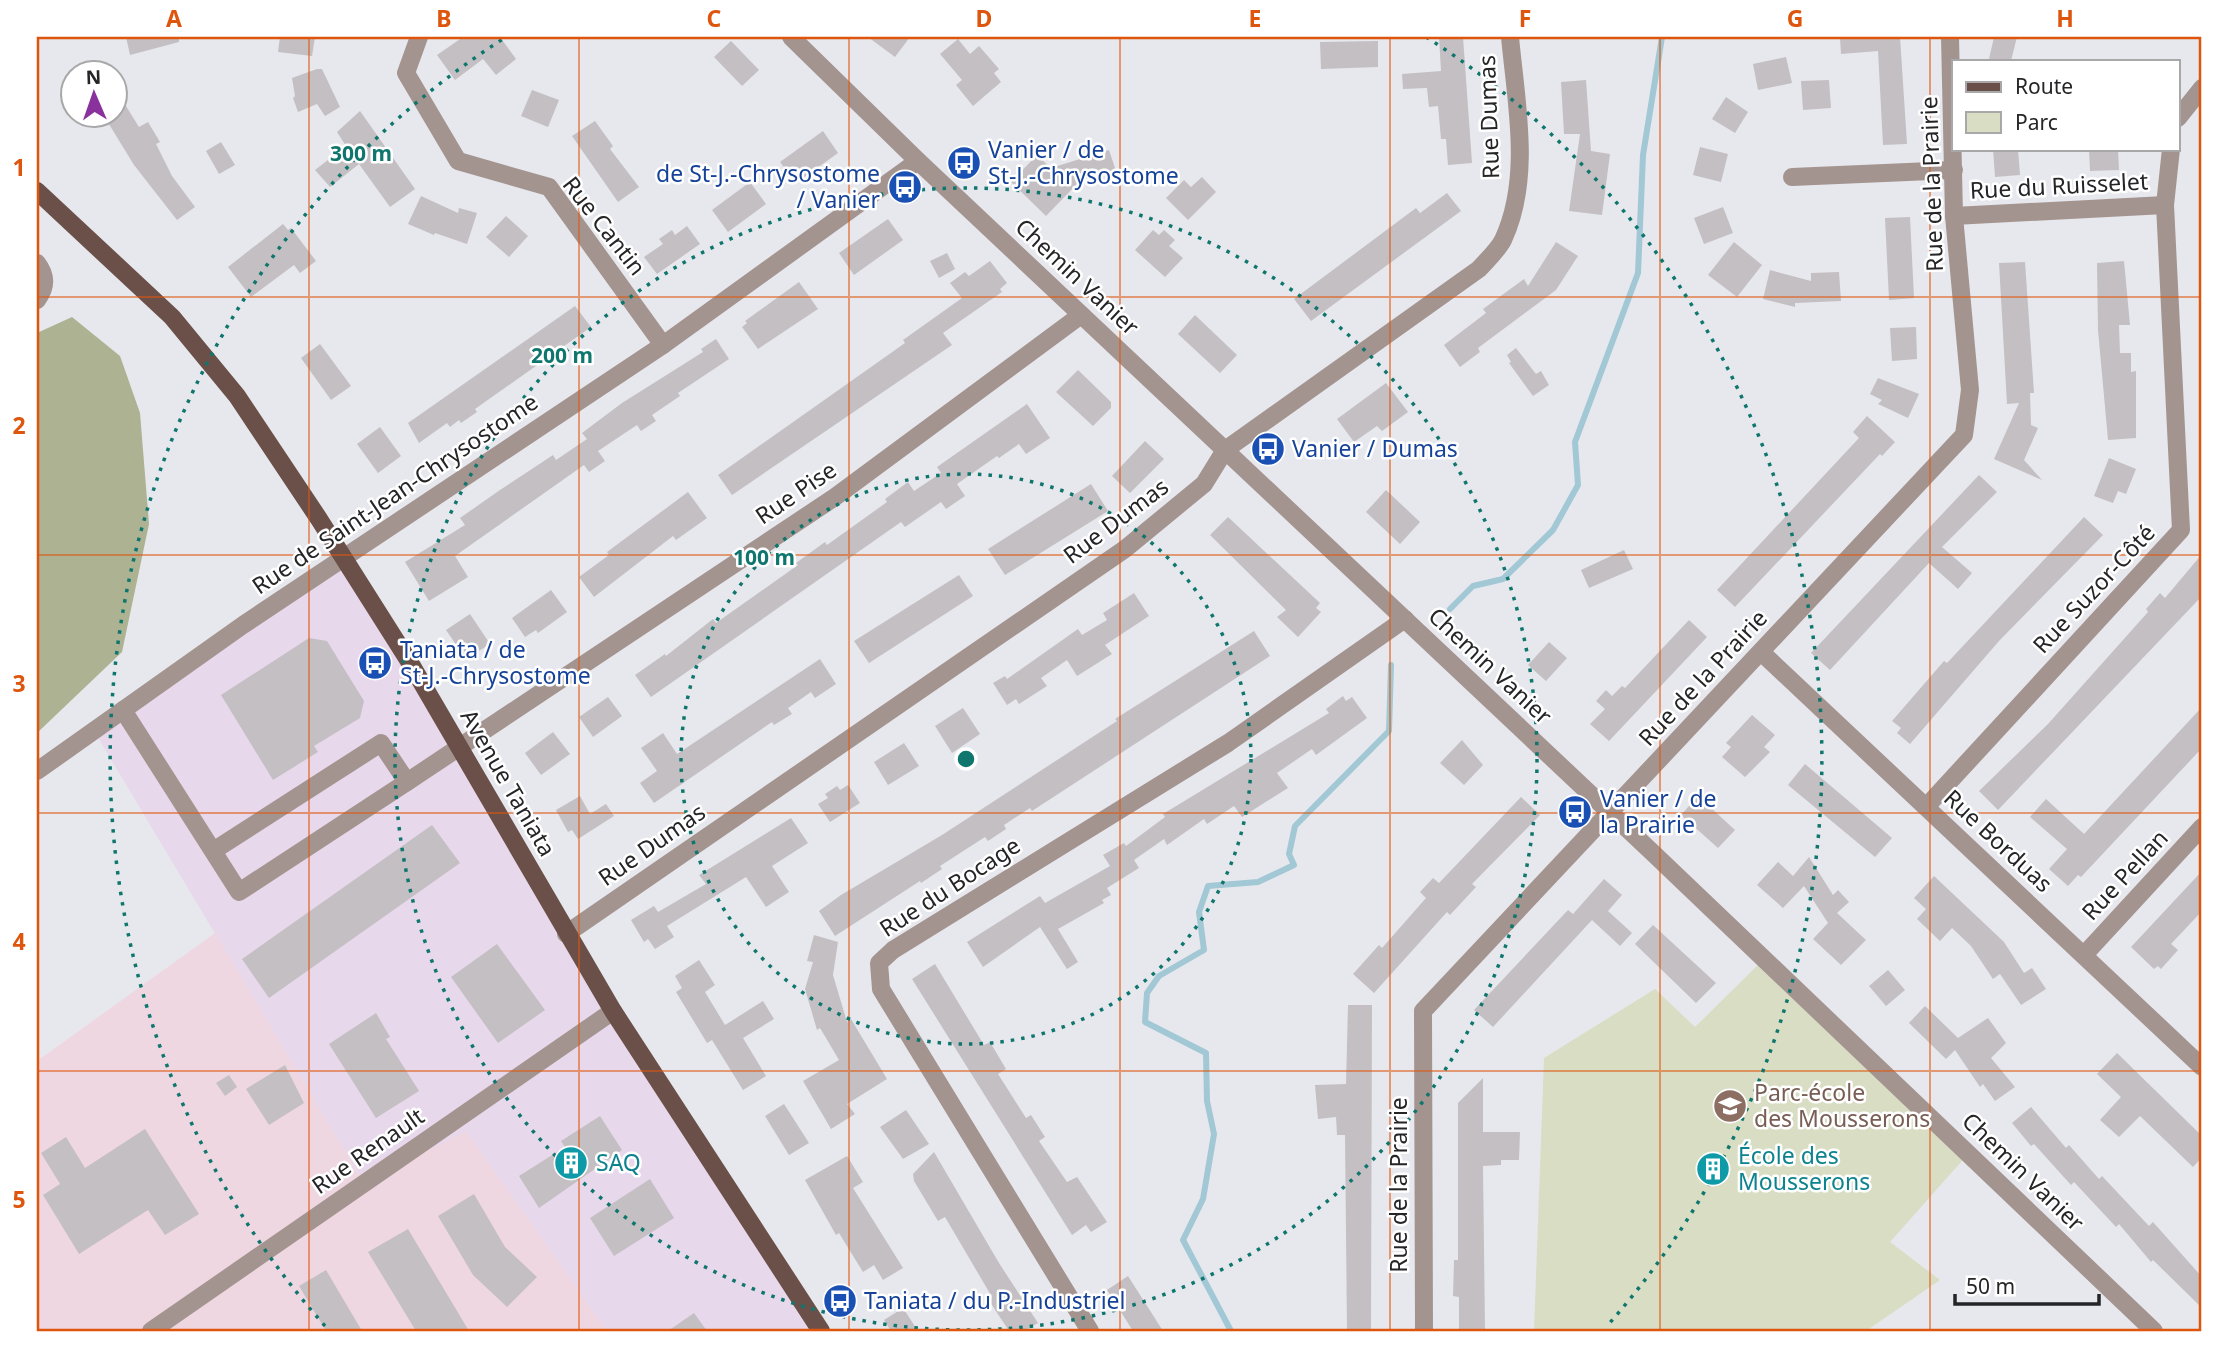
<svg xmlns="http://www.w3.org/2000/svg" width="2239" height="1368" viewBox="0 0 2239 1368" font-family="'Noto Sans',sans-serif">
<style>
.commercial{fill:#e8d8eb}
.industrial{fill:#efd7e2}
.green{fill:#d8ddc3}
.forest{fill:#acb292}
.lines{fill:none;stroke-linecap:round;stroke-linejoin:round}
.stream{stroke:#a1c8d4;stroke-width:6}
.building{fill:#c4bfc2}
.minor{stroke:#a49490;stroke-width:18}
.major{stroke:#6b5049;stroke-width:18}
.grid{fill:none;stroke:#de560d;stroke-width:2;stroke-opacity:0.55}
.ring{fill:none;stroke:#0f766e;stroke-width:3.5;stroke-dasharray:3.5 7}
.labels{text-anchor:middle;stroke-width:5;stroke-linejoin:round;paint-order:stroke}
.street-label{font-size:23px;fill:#252527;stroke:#fff}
.transit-label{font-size:23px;fill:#164399;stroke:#fff;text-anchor:start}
.education-label{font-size:23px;fill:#785e54;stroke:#fff;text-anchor:start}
.culture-label{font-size:23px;fill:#0d838f;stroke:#fff;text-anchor:start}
.centre{fill:#0f766e;stroke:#fff;stroke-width:3.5}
.ring-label{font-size:21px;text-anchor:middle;font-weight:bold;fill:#0f766e;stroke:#fff;stroke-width:5;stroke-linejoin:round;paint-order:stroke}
.neatline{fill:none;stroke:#de560d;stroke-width:2.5}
.grid-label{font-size:23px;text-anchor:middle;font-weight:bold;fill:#de560d}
</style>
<rect width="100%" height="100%" fill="#e7e8ed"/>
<path class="commercial" d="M344,557l475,774h-212l-243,-148 -270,-452z"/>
<path class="industrial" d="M215,933l149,250 102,-52 141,200h-570v-270z"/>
<path class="green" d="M1764,959l204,195 -78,88 50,38 -74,51h-332l10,-273 111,-69 40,38z"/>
<path class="forest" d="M72,317l48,39 20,57 9,111 -27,128 -85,81v-400z"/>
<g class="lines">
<g class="stream">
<path d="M1450,609l23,-23 30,-7 50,-49 25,-45 -3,-43 63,-169 5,-118 19,-118"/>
<path d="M1231,1331l-48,-91 20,-41 11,-65 -7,-33 -1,-48 -61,-31 2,-29 12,-17 45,-26 -5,-38 9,-26 50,-4 36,-17 -5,-11 6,-28 94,-95 2,-66"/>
</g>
</g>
<g class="building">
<path d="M126,37h53v5l-49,13z"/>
<path d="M280,37h35l-3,19 -34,-4z"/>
<path d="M463,37h37l16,22 -20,16 -13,-16 -28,21 -18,-25z"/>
<path d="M868,37h42l-15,20z"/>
<path d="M1439,37h24l9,126 -24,2 -2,-26h-5l-3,-33 -9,1 -2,-19 -24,1 -1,-15 39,-3z"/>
<path d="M1900,37l7,107 -24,1 -5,-94 -37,3 -1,-16z"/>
<path d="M1994,37h23l-6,24 -22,-2z"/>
<path d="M958,39l12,15 9,-8 20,23 -5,4 7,9 -28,24 -17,-21 6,-5 -22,-26z"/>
<path d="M731,41l28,29 -17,16 -28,-29z"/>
<path d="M1378,41v26l-57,2 -1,-27z"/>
<path d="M1786,57l6,26 -34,7 -5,-26z"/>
<path d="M317,69h5l18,38 -15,9 -8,-12 -19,8 -5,-14 2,-2 -3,-18z"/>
<path d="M1586,80l5,71 19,3 -8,61 -33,-4 11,-77h-16l-3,-52z"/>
<path d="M1829,80l2,28 -28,2 -2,-29z"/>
<path d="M116,90l23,37 9,-5 12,20 -4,2 16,32 23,31 -18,13 -43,-55 -30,-49h12z"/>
<path d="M532,90l27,10 -11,27 -27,-11z"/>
<path d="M1726,97l22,15 -13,21 -23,-14z"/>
<path d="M360,111l55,78 -25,18 -31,-43 -29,23 -15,-17 31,-24 -9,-14z"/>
<path d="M595,121l18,25 -3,3 29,38 -21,15 -46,-66z"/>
<path d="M823,131l15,22 -42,30 -16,-21z"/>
<path d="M221,142l14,23 -16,9 -13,-23z"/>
<path d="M1700,147l28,7 -7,28 -28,-7z"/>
<path d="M1993,149h25l2,26 -25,2z"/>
<path d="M2089,149h29l1,21 -29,1z"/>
<path d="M1109,150l7,21 -39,13 -31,32 -35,-34 26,-27 14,13z"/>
<path d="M1202,177l14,15 -28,28 -22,-22 18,-18 7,7z"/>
<path d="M750,182l16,22 -38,28 -16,-22z"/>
<path d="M1447,193l14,18 -150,110 -17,-22 122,-91 4,5z"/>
<path d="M421,196l37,17 1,-5 18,5 -10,31 -32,-11 -1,2 -26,-11z"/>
<path d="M1723,207l10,26 -29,11 -10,-26z"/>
<path d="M506,216l22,20 -19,21 -23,-20z"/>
<path d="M1910,217l4,81 -25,2 -4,-82z"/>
<path d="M888,219l15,21 -49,35 -15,-22z"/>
<path d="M283,224l5,6 3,-2 25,33 -16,12 -6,-8 -43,32 -23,-30z"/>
<path d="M687,226l13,18 -43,30 -13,-17 19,-13 -4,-5 13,-9 3,5z"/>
<path d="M1153,230l6,5 5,-5 11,10 -6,6 14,12 -18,19 -30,-27z"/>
<path d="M1556,242l22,14 -22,34 -78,58 2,4 -20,15 -16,-22 42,-32 -3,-4 41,-30 4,7z"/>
<path d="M1734,242l28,23 -25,32 -29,-22z"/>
<path d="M947,253l8,16 -16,9 -9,-17z"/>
<path d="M990,261l17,22 -7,6 2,3 -59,41 9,12 -220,150 -14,-20 187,-132 -2,-3 59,-42 -12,-15 15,-11 4,4z"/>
<path d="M2124,261l6,64h-11l1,28h11v19l5,-1v67l-28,2 -10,-110 -1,-67z"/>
<path d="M2025,262l9,131h-4l1,32 7,3 -14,32 18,20 -48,-21 25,-56 -12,1 -8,-141z"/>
<path d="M1770,270l41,11v-8l28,-1 2,29 -46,2v4l-32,-8z"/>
<path d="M799,282l19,27 -60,40 -16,-22 5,-4 -2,-2z"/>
<path d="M575,306l16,21 -116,82 2,3 -16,11 -2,-3 -9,7 -3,-4 -28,20 -11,-20z"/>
<path d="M1195,315l42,40 -17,18 -42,-39z"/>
<path d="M1916,327l1,32 -25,2 -2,-33z"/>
<path d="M716,339l13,20 -51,34 2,3 -28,19 4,6 -15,10 -4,-6 -39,26 7,10 -16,11 -5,-7 -129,91 13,21 -39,24 -24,-39 60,-37 -5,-7 40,-28 53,-35 3,5 31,-21 -5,-6 40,-30 81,-51 -2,-3z"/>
<path d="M320,344l31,42 -20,14 -30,-42z"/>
<path d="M1516,348l20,26 5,-3 8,14 -16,11 -24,-33 2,-1 -4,-7z"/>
<path d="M1078,370l33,32v6l-18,18 -37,-34z"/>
<path d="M1878,378l41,16 -11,24 -30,-14 4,-4 -12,-6z"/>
<path d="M1386,383l22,29 -26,19 -5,-5 -23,16 -17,-23z"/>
<path d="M1027,404l23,34 -24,16 -7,-10 -20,14 -2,-2 -40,28 8,12 -19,13 -5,-7 -36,25 -4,-5 -250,175 -16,-22 30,-21 1,2 47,-37 3,4 82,-58 -2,-2 29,-21 2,3 60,-43 -2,-3 23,-17 6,9 27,-18 -4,-6z"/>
<path d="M1867,416l28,26 -13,14 -2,-2 -145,153 -18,-17 142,-152 -6,-6z"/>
<path d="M380,427l21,29 -23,17 -21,-29z"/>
<path d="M1145,441l19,18 -34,34 -18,-17z"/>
<path d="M2109,458l27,11 -10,25 -8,-3 -5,12 -19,-7z"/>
<path d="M1979,475l18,17 -55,55 30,26 -14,16 -29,-26 -99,107 -19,-17z"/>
<path d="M1091,484l17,27 -103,64 -17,-26z"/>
<path d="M1386,490l34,32 -20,22 -34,-32z"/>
<path d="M688,492l19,26 -31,22 -3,-4 -79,61 -15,-20 30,-22 -2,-3z"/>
<path d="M1228,517l92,86 -4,5 5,4 -23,25 -21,-20 9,-7 -76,-75z"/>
<path d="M2084,517l19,18 -104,106 -89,103 -13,-11 4,-5 -9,-7 52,-60 3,2z"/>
<path d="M1624,550l9,19 -44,19 -8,-18z"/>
<path d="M2202,554v42l-204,214 -19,-19 69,-67 100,-112 -2,-3 14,-16 5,5z"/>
<path d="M959,575l14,21 -104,67 -15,-22z"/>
<path d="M551,590l16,22 -29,21 -2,-3 -11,7 -13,-19z"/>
<path d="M1134,593l15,23 -44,29 7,9 -35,22 -10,-16 -26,18 6,8 -28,18 -3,-5 -9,6 -14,-22 12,-7 2,3 71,-50 4,6 25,-15 -4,-7z"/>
<path d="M470,614l20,30 -24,15 -20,-29z"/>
<path d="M1689,620l18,17 -98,104 -19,-17 15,-15 -9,-8 10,-11 6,6 10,-10 3,2z"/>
<path d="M1254,631l16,25 -238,155 -2,-3 -26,17 2,4 -18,12 -3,-4 -45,29 2,3 -21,14 -1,-2 -85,55 -16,-25 22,-16 101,-60 175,-114 -2,-2z"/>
<path d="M309,638l18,3 37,60 -4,17 -46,28 4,6 -45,28 -52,-85z"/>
<path d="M1549,642l18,16 -21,23 -18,-16z"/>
<path d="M820,659l16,25 -21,14 -4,-6 -23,16 4,6 -18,11 -2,-3 -118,81 -14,-20 17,-12 -16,-23 22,-15 14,21z"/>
<path d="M1343,696l3,5 6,-4 15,21 -51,37 -4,-6 -35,24 11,15 -46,29 -8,-11 -27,18 -3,-5 -37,26 -3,-6 -30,21 5,8 -32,20 4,7 -9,5 2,3 -46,26 20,33 -11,7 -27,-42 -57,40 -16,-25 73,-46 5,7 65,-37 -7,-11 21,-12 2,3 39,-29 -2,-3 166,-101 -3,-4z"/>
<path d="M608,697l14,19 -29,21 -14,-20z"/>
<path d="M2202,707v41l-121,129 -3,-2 -10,11 -19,-17 18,-20 -37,-32 16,-18 38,35z"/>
<path d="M963,708l17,26 -28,19 -17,-27z"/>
<path d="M1752,715l23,20 -11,12 6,5 -25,25 -23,-20 9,-10 -5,-4z"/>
<path d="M553,732l17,22 -29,21 -16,-22z"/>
<path d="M1462,740l21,25 -19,20 -24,-22z"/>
<path d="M904,743l15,23 -31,19 -14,-23z"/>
<path d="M1805,764l87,74 -17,19 -87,-72z"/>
<path d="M848,785l12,18 -30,19 -12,-18 10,-6 -3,-4 12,-8 3,4z"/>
<path d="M580,796l10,18 16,-10 8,12 -36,23 -6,-9 -4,2 -12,-22z"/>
<path d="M1698,796l37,34 -17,18 -37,-33z"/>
<path d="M1521,797l19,18 -68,69 4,3 -26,28 -3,-3 -73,81 -21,-19 26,-29 3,3 44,-50 -6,-6 13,-14 6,5z"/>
<path d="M791,818l17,25 -36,23 17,26 -23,15 -20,-30 -79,49 7,11 -19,12 -7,-10 -4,3 -13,-22 23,-14 4,6 48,-28 -7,-9z"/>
<path d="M432,825l28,38 -191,135 -27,-39z"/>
<path d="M1809,857l24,38 5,-5 11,12 -12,11 29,27 -25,25 -28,-26 15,-16 -24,-37 -21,22 -26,-23 21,-23 15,14z"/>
<path d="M2202,871v40l-31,33 7,6 -17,19 -3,-3 -4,3 -23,-22z"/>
<path d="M1934,876l70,66 20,31 8,-5 14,21 -25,16 -21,-31 -7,5 -22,-33 -19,-18 -12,13 -23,-22 9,-10 -12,-11z"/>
<path d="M1604,879l18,16 -14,16 24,22 -12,13 -28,-26 -99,107 -19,-17 94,-100 5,4z"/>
<path d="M1653,925l63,58 -20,20 -61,-59z"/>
<path d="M814,935l24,7 -5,33 14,47 4,-3 36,60 -40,25 8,10 -24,15 -28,-48 36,-21 -19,-32 -3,2 -12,-41 8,-27 -6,-1z"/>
<path d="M497,944l48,66 -47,33 -47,-66z"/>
<path d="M699,960l16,25 -10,7 20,33 38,-24 11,18 -31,19 23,38 -23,14 -31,-50 -5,3 -31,-51 6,-4 -7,-12z"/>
<path d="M935,964l49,81 6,-3 16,27 -8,5 28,44 5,-3 14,22 -6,4 28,41 10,-5 30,45 -16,10 -5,-7 -14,10 -160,-256z"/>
<path d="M1888,970l17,20 -19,16 -17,-20z"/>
<path d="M1348,1005h24l-1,326h-24l-2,-196h-8l-1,-18 -18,2 -3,-34 31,-1z"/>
<path d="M1925,1006l33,32 30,-20 18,25 -15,15 24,29 -20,14 -12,-17 -3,3 -25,-37 -9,9 -37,-36z"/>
<path d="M376,1013l14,24 -4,2 33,52 -43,27 -47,-74z"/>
<path d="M2117,1053l85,83v21l-9,10 -53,-51 -21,21 -19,-17 21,-23 -24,-23z"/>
<path d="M285,1065l19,38 -35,22 -23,-36z"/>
<path d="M229,1075l8,12 -12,9 -9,-13z"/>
<path d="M1483,1078v54h37l-1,28h-18v5l-18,1 2,165h-26v-34l-6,-1 1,-36h4v-157z"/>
<path d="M784,1104l25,39 -20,12 -24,-39z"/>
<path d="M2031,1107l35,41 3,-3 30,34 3,-3 47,50 4,-4 49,55v31l-49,-48 -2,2 -32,-38 -3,3 -42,-45 -3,3 -37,-41 -3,2 -19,-23z"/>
<path d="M906,1110l23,34 -26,15 -23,-32z"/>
<path d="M600,1116l22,34 -83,58 -20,-32 46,-29 -4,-6z"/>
<path d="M145,1129l54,85 -34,21 -17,-25 -69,44 -36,-59 17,-11 -19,-31 25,-16 19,31z"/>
<path d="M934,1152l65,111 39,60 -14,8h-15l-21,-32 4,-2 -47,-80 -7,4 -24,-40 -1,-7z"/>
<path d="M847,1156l16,26 -10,6 50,80 -20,12 -9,-15 -11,7 -24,-39 -3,2 -31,-55z"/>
<path d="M650,1179l24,39 -60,38 -24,-38z"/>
<path d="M474,1194l31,53 32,30 -30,30 -34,-32 -35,-59z"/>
<path d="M408,1229l61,102h-53l-48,-79z"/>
<path d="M326,1270l36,61h-36l-27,-45z"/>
<path d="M1128,1276l35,55h-30l-26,-41z"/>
<path d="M903,1308l15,23h-27l-7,-11z"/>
<path d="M694,1313l13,18h-39z"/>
</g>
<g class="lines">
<g class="minor">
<path d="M419,37l-13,36 52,88 91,26 114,158"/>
<path d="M791,37l127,124 736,693 500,477"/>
<path d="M2178,118l24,-30"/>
<path d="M1792,177l162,-7"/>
<path d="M1954,216l211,-11"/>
<path d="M37,263c10,13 9,25 0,37"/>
<path d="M1761,652l441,415"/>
<path d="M123,710l116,182 168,-110 -26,-39 -168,108"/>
<path d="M37,771l206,-146 420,-280 255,-184"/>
<path d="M407,782l428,-285 246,-182"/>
<path d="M1926,807l255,-277 -16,-325 6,-56"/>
<path d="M566,934l559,-385 79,-65 21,-34 254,-181c8,-9 19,-19 24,-29 29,-62 13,-138 7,-203"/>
<path d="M2084,955l118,-128"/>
<path d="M151,1331l462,-320"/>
<path d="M1090,1331l-209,-342 -2,-26 14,-13 335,-207 177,-124"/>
<path d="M1424,1331l-1,-320 541,-576 6,-45 -16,-174 -4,-179"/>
</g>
<path class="major" d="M37,191l135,126 65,79 82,123 93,147 201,345 208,320"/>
</g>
<path class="grid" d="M309,37v1294M579,37v1294M849,37v1294M1120,37v1294M1390,37v1294M1660,37v1294M1930,37v1294M37,297h2165M37,555h2165M37,813h2165M37,1071h2165"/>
<g class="ring">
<circle cx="966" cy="759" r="285"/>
<circle cx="966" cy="759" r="571"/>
<path d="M325 1326A856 856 0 0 1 506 37M1426 37A856 856 0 0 1 1607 1326"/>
</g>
<defs>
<g id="bus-disc" transform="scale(1.75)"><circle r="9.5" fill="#1a4fb4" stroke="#fff"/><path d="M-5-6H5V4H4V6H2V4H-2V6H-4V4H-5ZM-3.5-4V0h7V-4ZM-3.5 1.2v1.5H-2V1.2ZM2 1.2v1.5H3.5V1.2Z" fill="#fff"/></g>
<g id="school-disc" transform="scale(1.75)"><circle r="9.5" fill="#8d6e63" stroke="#fff"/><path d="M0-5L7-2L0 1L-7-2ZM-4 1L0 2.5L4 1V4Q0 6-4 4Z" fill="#fff"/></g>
<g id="building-disc" transform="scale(1.75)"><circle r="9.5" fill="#0f9aa8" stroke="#fff"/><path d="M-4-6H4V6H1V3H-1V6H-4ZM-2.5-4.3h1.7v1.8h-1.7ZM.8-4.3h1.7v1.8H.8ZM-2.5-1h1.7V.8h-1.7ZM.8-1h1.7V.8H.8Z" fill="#fff"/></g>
</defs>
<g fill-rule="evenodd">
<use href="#bus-disc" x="964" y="163"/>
<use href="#bus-disc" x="905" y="187"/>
<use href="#bus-disc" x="1268" y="449"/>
<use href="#bus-disc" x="375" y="663"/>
<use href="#bus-disc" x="1575" y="812"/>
<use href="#school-disc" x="1730" y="1106"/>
<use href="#building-disc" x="571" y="1163"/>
<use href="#building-disc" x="1713" y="1169"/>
<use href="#bus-disc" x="840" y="1301"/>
</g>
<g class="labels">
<g class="street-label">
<text transform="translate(1489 117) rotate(-92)" y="8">Rue Dumas</text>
<text transform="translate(1932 184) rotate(-92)" y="8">Rue de la Prairie</text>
<text transform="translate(2059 186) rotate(-3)" y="8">Rue du Ruisselet</text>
<text transform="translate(604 226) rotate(52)" y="8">Rue Cantin</text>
<text transform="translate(1077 277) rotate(43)" y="8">Chemin Vanier</text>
<text transform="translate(796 493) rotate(-34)" y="8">Rue Pise</text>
<text transform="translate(395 494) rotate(-34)" y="8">Rue de Saint-Jean-Chrysostome</text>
<text transform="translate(1116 521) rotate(-37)" y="8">Rue Dumas</text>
<text transform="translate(2094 589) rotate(-47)" y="8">Rue Suzor-Côté</text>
<text transform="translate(1490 666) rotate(43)" y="8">Chemin Vanier</text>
<text transform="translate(1703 678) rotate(-47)" y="8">Rue de la Prairie</text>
<text transform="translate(508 783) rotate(60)" y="8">Avenue Taniata</text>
<text transform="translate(1998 841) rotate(43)" y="8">Rue Borduas</text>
<text transform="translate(652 845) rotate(-35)" y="8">Rue Dumas</text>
<text transform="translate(2125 875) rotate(-47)" y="8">Rue Pellan</text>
<text transform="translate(950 887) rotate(-33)" y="8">Rue du Bocage</text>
<text transform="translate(368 1151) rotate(-35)" y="8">Rue Renault</text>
<text transform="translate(2023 1172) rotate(44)" y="8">Chemin Vanier</text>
<text transform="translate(1399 1185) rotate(-90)" y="8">Rue de la Prairie</text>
</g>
<g class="transit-label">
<text x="988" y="158">Vanier / de<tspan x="988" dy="26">St-J.-Chrysostome</tspan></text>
<text x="880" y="182" text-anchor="end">de St-J.-Chrysostome<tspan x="880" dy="26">/ Vanier</tspan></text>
<text x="1292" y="457">Vanier / Dumas</text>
<text x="400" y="658">Taniata / de<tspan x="400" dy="26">St-J.-Chrysostome</tspan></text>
<text x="1600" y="807">Vanier / de<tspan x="1600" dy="26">la Prairie</tspan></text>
<text x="864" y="1309">Taniata / du P.-Industriel</text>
</g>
<g class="education-label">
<text x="1754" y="1101">Parc-école<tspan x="1754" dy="26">des Mousserons</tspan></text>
</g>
<g class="culture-label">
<text x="1738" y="1164">École des<tspan x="1738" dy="26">Mousserons</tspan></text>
<text x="596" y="1171">SAQ</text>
</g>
</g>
<circle cx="966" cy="759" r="10" class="centre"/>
<g class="ring-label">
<text x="361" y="161">300 m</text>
<text x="562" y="363">200 m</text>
<text x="764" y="565">100 m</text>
</g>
<rect width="2239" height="1368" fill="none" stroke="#ffffff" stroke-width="77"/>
<rect x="1952" y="60" width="228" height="91" fill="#ffffff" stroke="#a8a8a9" stroke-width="2"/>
<rect x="1966" y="82" width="35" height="10" fill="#6b5049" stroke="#a8a8a9" stroke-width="2"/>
<text x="2015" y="94" font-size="21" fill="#252527">Route</text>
<rect x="1966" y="112" width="35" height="21" fill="#d8ddc3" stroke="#a8a8a9" stroke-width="2"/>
<text x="2015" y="130" font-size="21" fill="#252527">Parc</text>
<g transform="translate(94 94) rotate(358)"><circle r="33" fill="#ffffff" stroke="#a8a8a9" stroke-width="2"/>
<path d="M0-5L12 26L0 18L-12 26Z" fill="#89319d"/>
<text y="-10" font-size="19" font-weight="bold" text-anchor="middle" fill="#252527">N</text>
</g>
<path d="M1955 1294v10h144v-10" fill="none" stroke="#252527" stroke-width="3.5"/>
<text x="1966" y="1294" font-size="21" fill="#252527" stroke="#ffffff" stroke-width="5" paint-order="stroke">50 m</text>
<rect x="38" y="38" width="2162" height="1292" class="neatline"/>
<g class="grid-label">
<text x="174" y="27">A</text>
<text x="444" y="27">B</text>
<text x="714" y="27">C</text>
<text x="984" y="27">D</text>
<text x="1255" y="27">E</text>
<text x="1525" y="27">F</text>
<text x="1795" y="27">G</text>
<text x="2065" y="27">H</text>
<text x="19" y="176">1</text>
<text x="19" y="434">2</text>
<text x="19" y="692">3</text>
<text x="19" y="950">4</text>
<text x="19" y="1208">5</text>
</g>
</svg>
